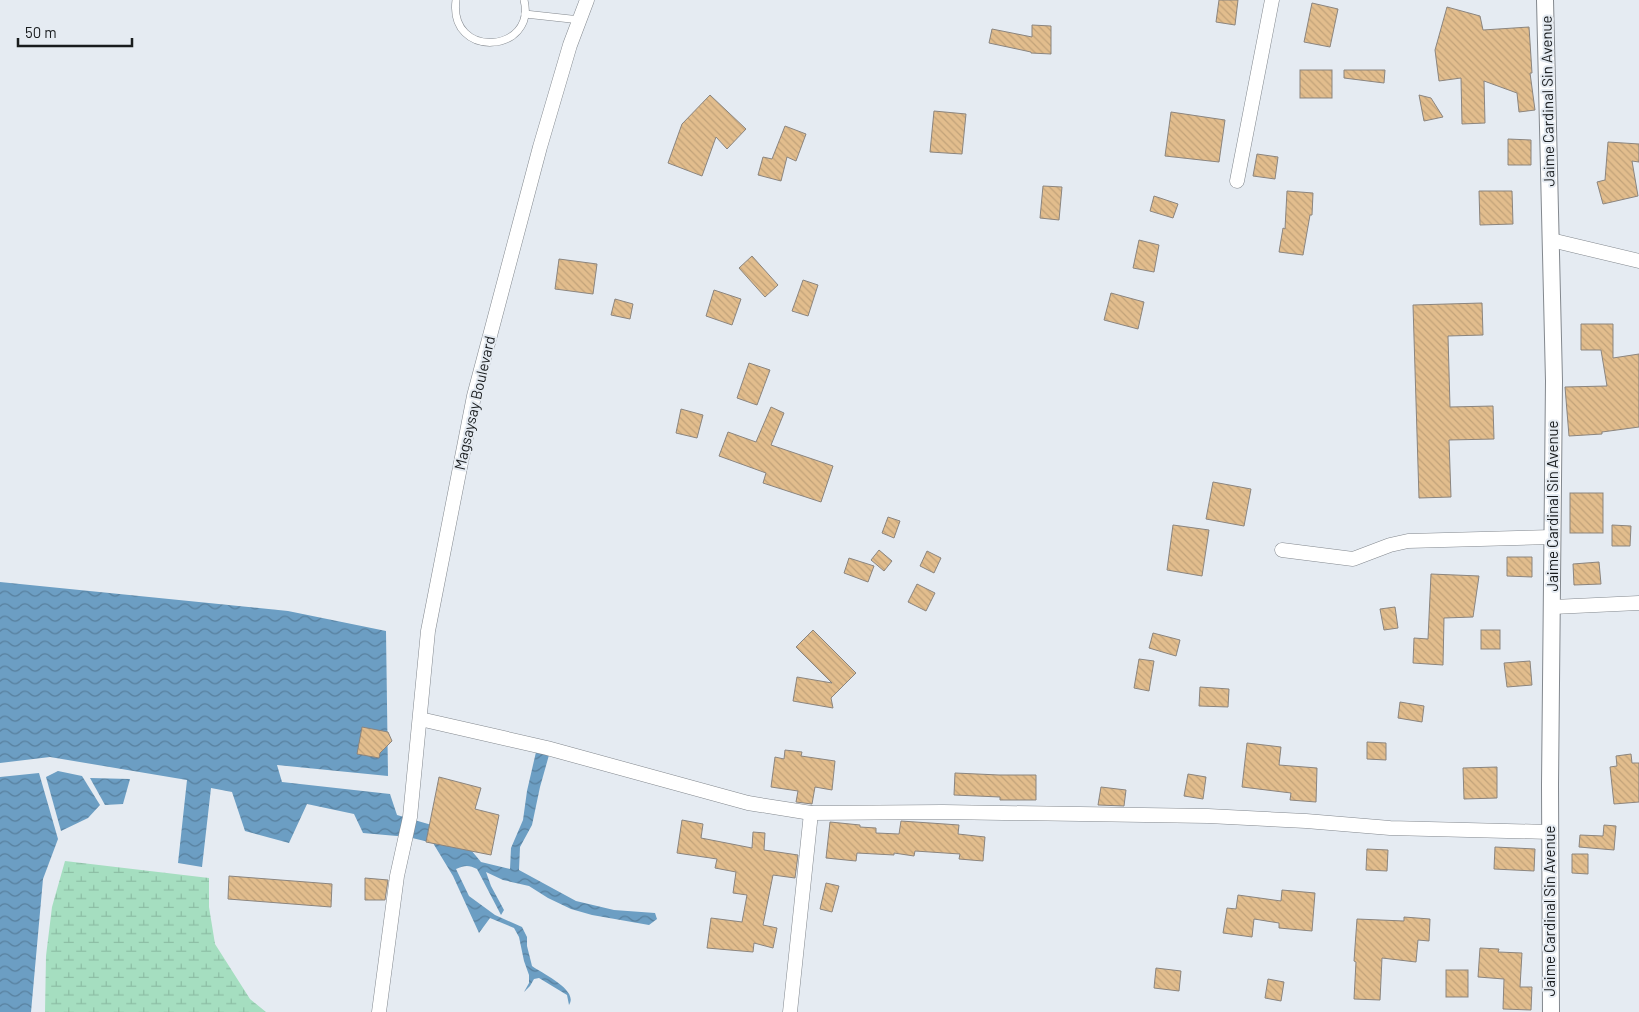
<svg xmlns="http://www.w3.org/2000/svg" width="1639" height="1012" viewBox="0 0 1639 1012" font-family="Barlow,sans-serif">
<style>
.wetland{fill:url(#wetland-marsh)}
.water{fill:url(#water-waves)}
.building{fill:url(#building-back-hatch);stroke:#8b857f}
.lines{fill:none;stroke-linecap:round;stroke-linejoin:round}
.service-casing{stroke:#83888e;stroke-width:8}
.minor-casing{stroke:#83888e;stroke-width:15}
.tertiary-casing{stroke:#83888e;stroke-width:18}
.service{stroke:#fff;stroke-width:7}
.minor{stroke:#fff;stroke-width:14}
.tertiary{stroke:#fff;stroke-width:16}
.labels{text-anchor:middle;stroke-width:4;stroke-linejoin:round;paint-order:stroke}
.street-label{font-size:15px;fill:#191c1e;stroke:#e5ebf2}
</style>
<defs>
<pattern id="wetland-marsh" width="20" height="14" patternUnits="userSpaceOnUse" patternTransform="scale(1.25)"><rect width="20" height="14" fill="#a5dec0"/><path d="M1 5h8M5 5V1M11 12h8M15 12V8" fill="none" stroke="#8dbea5"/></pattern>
<pattern id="water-waves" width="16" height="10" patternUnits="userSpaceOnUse" patternTransform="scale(1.25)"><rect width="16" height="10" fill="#6c9ec3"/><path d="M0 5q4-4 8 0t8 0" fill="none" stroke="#58809e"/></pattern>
<pattern id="building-back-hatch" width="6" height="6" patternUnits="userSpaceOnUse" patternTransform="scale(1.25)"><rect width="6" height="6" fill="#e2bd8d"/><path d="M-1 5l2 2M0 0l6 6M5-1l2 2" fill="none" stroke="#c1a279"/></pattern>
</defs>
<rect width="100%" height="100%" fill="#e5ebf2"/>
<path class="wetland" d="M65,861l144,17v29l6,37 35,55 16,13h-221l1,-56 6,-49z"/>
<g class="water">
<path d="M0,582l288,29 98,20 2,145 -111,-11 5,17 108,12 7,21 59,17 25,30 29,7 1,-21 12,-28 4,-29 9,-39 13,3 -9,32 -8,38 -12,22 -1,23 57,31 38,9 41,3 2,6 -8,6 -57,-10 -21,-6 -23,-11 -19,-12 -26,-6 -17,-8 5,14 13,24 -3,5 -24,-46c-8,-4 -12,-4 -21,0l13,27 26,19 27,12 5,10v9l5,20c11,8 47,24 37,39l-2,-10 -28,-17 -5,1 -4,7 -6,6 5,-9v-8l-5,-14 -5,-24 -5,-9 -24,-10 -11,15 -26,-57 -20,-33 -25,-6 -45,-4 -9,-19 -47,-10 -18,39 -44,-12 -13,-39 -21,-4 -9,79 -24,-4 9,-83 -137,-23 -50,6z"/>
<path d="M58,771l24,5 18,29 -12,13 -27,13 -15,-54z"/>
<path d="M39,773l19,66 -15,40 -12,133h-31v-235z"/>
<path d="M90,778l40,1 -7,25 -18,1z"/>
</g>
<g class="building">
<path d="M1219,0h19l-3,25 -19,-3z"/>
<path d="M1312,3l26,6 -8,38 -26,-5z"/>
<path d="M1447,7l33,9 3,14 46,-3 3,46h-2l5,37 -16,2 -2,-19 -33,-12 1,42 -23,1 -1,-46 -22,3 -4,-31z"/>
<path d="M1032,25l19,1v28l-20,-1v-1l-42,-9 3,-14 40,8z"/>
<rect x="1300" y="70" width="32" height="28"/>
<path d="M1344,70h41l-1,13 -40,-5z"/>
<path d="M710,95l36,34 -19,20 -11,-12 -14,39 -34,-13 14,-39z"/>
<path d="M1419,95l12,3 12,19 -19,4z"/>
<path d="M934,111l32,3 -4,40 -32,-2z"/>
<path d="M1171,112l54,8 -6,42 -54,-6z"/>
<path d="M785,126l21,8 -10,27 -9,-4 -6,24 -23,-6 5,-18 9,2z"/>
<path d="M1508,139l23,1v25h-23z"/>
<path d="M1608,142l31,2v18l-7,-1 6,35 -35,8 -6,-22 8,-2z"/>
<path d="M1257,154l21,3 -3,22 -22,-3z"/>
<path d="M1043,186l19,1 -3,33 -19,-2z"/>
<path d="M1287,191l26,2 -1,22h-2l-7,40 -24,-3 4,-24 2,1z"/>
<path d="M1479,191h33l1,33 -33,1z"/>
<path d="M1154,196l24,8 -5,14 -23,-7z"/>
<path d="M1139,240l20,5 -5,27 -21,-4z"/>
<path d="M752,256l26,29 -13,12 -26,-29z"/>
<path d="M559,259l38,5 -4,30 -38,-5z"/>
<path d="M803,280l15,5 -10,31 -16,-5z"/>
<path d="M714,290l27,9 -9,26 -26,-9z"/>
<path d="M1111,293l33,9 -6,27 -34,-9z"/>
<path d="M615,299l18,5 -3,15 -19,-4z"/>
<path d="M1482,303l1,32 -35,1 2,71 43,-1 1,33 -45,1 2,57 -32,1 -6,-193z"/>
<path d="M1581,324h32v34l26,-4v73l-37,5v2l-33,2 -4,-49 42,-1 -6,-36h-20z"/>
<path d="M749,363l21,7 -13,35 -20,-7z"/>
<path d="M771,407l13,6 -13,32 62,21 -12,36 -58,-19 3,-10 -47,-17 9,-24 28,10z"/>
<path d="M681,409l22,6 -6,23 -21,-5z"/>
<path d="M1213,482l38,7 -7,37 -38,-7z"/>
<rect x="1570" y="493" width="33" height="40"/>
<path d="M888,517l12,4 -6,17 -12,-5z"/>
<path d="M1173,525l36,5 -7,46 -35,-6z"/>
<path d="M1612,525l19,1 -1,20h-18z"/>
<path d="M879,550l13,11 -8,10 -13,-11z"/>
<path d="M927,551l14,7 -7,15 -14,-7z"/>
<path d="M1507,557h25v20l-25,-1z"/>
<path d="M849,558l25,8 -6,16 -24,-9z"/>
<path d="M1599,562l2,22 -27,1 -1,-21z"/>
<path d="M1431,574l48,2 -6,41 -29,1 -1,47 -30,-2 1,-25 14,1z"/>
<path d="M917,584l18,9 -9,18 -18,-9z"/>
<path d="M1395,607l3,21 -14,2 -4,-21z"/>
<path d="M813,630l43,43 -25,25 2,10 -40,-7 4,-24 35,6 -36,-36z"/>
<rect x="1481" y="630" width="19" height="19"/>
<path d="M1153,633l27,7 -4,16 -27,-8z"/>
<path d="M1139,659l15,2 -5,30 -15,-3z"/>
<path d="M1530,661l2,24 -25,2 -3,-24z"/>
<path d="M1200,687l29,2 -1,18 -29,-1z"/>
<path d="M1400,702l24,4 -2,16 -24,-4z"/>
<path d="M362,727l26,5 4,9 -12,12 -1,5 -22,-4z"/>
<path d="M1367,742l19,1v17l-19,-1z"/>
<path d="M1247,743l34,4 -2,18 38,3 -1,34 -26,-2 1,-7 -49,-6z"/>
<path d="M785,750l17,2 -1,4 34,5 -3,29 -17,-3 -3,17 -16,-2 2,-11 -27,-4 4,-30 9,2z"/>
<path d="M1631,754l1,9h7v39l-25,2 -4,-37 7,-1 -1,-10z"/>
<path d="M1497,767v31l-33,1 -1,-31z"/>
<path d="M955,773l44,2h37v25h-36v-3l-46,-2z"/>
<path d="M1188,774l18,3 -3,22 -19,-3z"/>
<path d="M439,777l42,11 -6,21 24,6 -8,40 -65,-13z"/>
<path d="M1101,787l25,3 -2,16 -26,-1z"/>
<path d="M682,820l21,4 -2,14 51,10 1,-16 12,1 -1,17 34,5 -3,23 -22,-3 -10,50 14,3 -4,20 -19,-5 -1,9 -46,-4 4,-30 31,4 5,-27 -14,-2 3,-21 -21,-4 2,-9 -40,-6z"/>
<path d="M901,821l58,4 -1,9 27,3 -2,24 -24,-2 1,-5 -45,-3 -1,5 -20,-3v2l-37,-2 -1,8 -30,-3 4,-36 30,3v2l16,1v5l23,1z"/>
<path d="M1604,825l12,1 -2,24 -35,-3 1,-12 23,1z"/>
<path d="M1495,847l40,2 -1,22 -40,-2z"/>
<path d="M1367,849l21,1 -1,21 -21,-1z"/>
<path d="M1572,854h16v20l-16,-1z"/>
<path d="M229,876l103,8 -1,23 -103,-8z"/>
<path d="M365,878l23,2 -3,20h-20z"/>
<path d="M826,883l13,3 -7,26 -12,-3z"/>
<path d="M1282,890l33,3 -3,38 -33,-3v-5l-25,-4 -2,18 -29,-4 4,-25 9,1 2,-14 43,6z"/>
<path d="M1404,917l26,2 -1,22 -11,-1 -2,22 -34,-4 -2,42 -26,-1 2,-37 -2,-1 3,-42 47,2z"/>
<path d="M1480,948l19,1 -1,3 24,1 -2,34h12l-1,23 -28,-1 1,-30 -26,-2z"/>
<path d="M1156,968l25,3 -2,20 -25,-3z"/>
<rect x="1446" y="970" width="22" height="27"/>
<path d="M1268,979l16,3 -3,19 -16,-3z"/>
</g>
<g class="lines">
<g class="service-casing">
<g id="service">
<path d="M456,0c-8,60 81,53 68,0"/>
<path d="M525,14l55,6"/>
</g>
</g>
<g class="minor-casing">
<g id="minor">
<path d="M1237,181l35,-181"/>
<path d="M1551,240l88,21"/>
<path d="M1282,550l71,9 37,-14 18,-4 144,-4"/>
<path d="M1553,607l86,-4"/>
<path d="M420,719l127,29 201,55 63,10 132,-1 265,4 98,5 84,7 159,4"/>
<path d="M379,1012l18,-136 13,-59 18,-186 46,-235 66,-249 30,-102 17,-45"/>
<path d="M790,1012l21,-199"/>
</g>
</g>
<g class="tertiary-casing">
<path id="tertiary" d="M1545,0l9,381 -4,404 1,227"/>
</g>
<use href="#service" class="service"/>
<use href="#minor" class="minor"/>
<use href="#tertiary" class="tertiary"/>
</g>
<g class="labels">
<g class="street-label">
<text transform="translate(1548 101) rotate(-91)" y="5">Jaime Cardinal Sin Avenue</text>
<text transform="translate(475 403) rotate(-77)" y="5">Magsaysay Boulevard</text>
<text transform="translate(1553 506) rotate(-90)" y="5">Jaime Cardinal Sin Avenue</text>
<text transform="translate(1550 911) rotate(-90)" y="5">Jaime Cardinal Sin Avenue</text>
</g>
</g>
<path d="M18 38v8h114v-8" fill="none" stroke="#191c1e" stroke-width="2.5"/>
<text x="25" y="38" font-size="15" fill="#191c1e" stroke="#e5ebf2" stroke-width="4" paint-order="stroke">50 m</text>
</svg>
